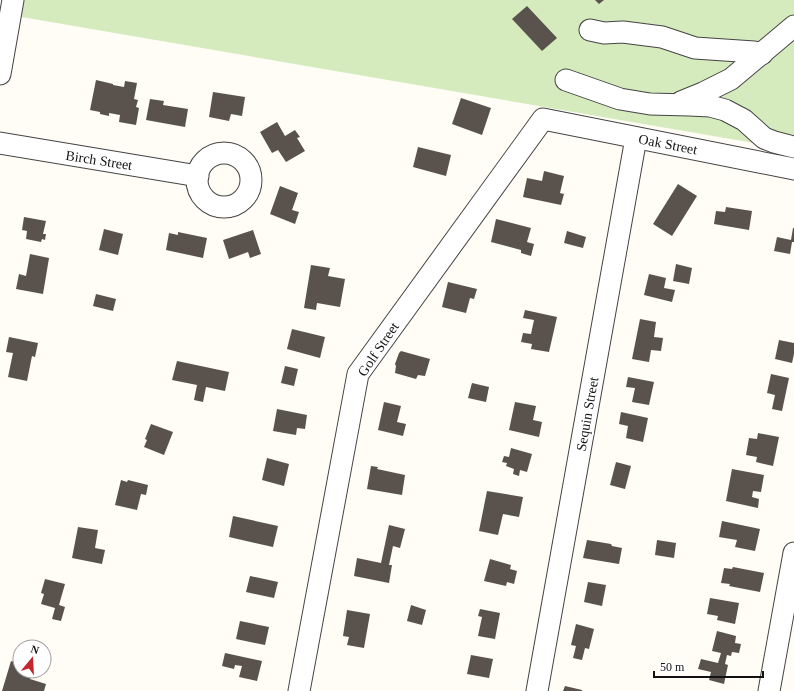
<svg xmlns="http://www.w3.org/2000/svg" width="794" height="691" viewBox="0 0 794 691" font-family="'Times New Roman',serif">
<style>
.green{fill:#d5ebbd}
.building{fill:#5a524d}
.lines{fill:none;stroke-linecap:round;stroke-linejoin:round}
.minor-casing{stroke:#444;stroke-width:23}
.minor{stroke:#fff;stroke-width:21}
.labels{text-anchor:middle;stroke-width:4;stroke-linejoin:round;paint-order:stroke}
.street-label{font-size:14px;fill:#111;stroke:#fff}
</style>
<rect width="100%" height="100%" fill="#fffdf5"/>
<path class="green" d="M13,0h781v150l-784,-135z"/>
<g class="building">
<path d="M595,0h9l-5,4z"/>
<path d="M527,6l30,32 -15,13 -30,-32z"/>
<path d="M96,80l17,4v1l11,2 1,-6 12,2 -3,16 4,1 -2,7 3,1 -3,17 -17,-3 1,-7 -11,-2v3l-9,-2v-2l-10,-2z"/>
<path d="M213,92l32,5 -3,19 -11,-2 -2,7 -20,-4z"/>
<path d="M461,98l30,10 -9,27 -30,-11z"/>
<path d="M150,99l14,2 -1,4 25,4 -3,18 -39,-7z"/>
<path d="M277,122l8,14 10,-6 5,7 -3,1 8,13 -19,11 -8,-12 -6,3 -12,-21z"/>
<path d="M418,147l33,8 -5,21 -33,-9z"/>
<path d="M544,171l20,5 -4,17 4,1 -3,11 -38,-8 4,-19 15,3z"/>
<path d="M678,184l19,12 -25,40 -19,-12z"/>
<path d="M280,186l18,7 -6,17 7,2 -4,12 -25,-10z"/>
<path d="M726,207l26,4 -3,19 -35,-6 2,-13 9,1z"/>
<path d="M24,217l22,4 -3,13h3l-1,6 -3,-1 -1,3 -15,-3 1,-8 -5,-1z"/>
<path d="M496,219l35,9 -4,14 7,2 -3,12 -10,-3v-3l-30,-8z"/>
<path d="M793,228h1v14h-2l-2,12 -16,-3 3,-14 14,3z"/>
<path d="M104,229l19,5 -5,21 -19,-5z"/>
<path d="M253,230l8,24 -11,4 -2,-6 -19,7 -6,-19z"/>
<path d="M567,231l19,6 -3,11 -19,-5z"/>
<path d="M178,232l29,6 -4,20 -37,-8 3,-17 9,2z"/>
<path d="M30,254l19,4 -6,36 -27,-5 3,-15 7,2z"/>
<path d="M676,264l16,4 -3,16 -16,-3z"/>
<path d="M311,265l19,3 -2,8 17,3 -5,28 -23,-4 -1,7 -12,-2z"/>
<path d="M649,274l17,4 -2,10 11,2 -3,12 -28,-7z"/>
<path d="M448,282l29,7 -3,10 -4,-1 -4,15 -24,-6z"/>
<path d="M96,294l20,5 -3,12 -20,-5z"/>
<path d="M525,310l32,7 -8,35 -18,-3 1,-5 -11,-2 2,-9 8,1 3,-14 -11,-2z"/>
<path d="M640,319l16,3 -2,15 9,1 -2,13 -10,-1 -2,12 -17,-3z"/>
<path d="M292,329l33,8 -5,21 -33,-9z"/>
<path d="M9,337l29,6 -3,14 -3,-1 -5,25 -19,-4 5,-24 -7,-1z"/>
<path d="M779,340l15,3v11l-2,9 -17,-4z"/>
<path d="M401,351l29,8 -5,17 -7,-1 -2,4 -21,-6 1,-7 -1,-2 4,-11z"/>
<path d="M177,361l52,11 -4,19 -19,-4 -3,15 -9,-2 3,-15 -25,-5z"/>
<path d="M285,366l13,3 -4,17 -13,-3z"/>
<path d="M771,374l18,4 -7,33 -10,-2 3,-14 -8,-2z"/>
<path d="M628,377l26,5 -5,23 -17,-3 3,-14 -9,-1z"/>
<path d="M472,383l17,4 -3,15 -18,-4z"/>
<path d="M384,402l17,4 -4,16 9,2 -3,12 -25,-6z"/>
<path d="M515,402l21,4 -3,14 9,2 -3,15 -30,-7z"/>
<path d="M277,409l30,6 -2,14 -8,-1 -1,7 -23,-4z"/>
<path d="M621,412l27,6 -5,24 -17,-4 2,-12 -9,-2z"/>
<path d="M151,424l22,8 -9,23 -20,-8 3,-7 -2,-1z"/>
<path d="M758,433l21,4 -6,29 -17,-4 1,-5 -11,-2 3,-17 8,1z"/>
<path d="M511,448l21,6 -5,18 -7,-2 -1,6 -6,-2 1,-5 -8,-3 1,-3 -5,-1 2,-6 5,1z"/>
<path d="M267,458l22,6 -5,22 -22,-6z"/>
<path d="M616,462l15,4 -6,23 -15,-4z"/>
<path d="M371,466l7,1 -1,2 28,6 -3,20 -35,-6z"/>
<path d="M732,469l32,6 -3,17 -8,-1 -1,6 7,2 -1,9 -32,-7z"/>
<path d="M121,480l6,2 1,-2 20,5 -2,10 -5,-1 -4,16 -22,-5z"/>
<path d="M487,491l36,6 -4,20 -16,-3 -5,21 -19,-4z"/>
<path d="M233,516l45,10 -5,21 -44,-10z"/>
<path d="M722,521l38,8 -5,22 -20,-4 2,-7 -18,-3z"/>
<path d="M389,525l16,4 -5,19 -7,-2 -4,19h3l-3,18 -35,-7 3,-18 24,5z"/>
<path d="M78,527l20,3 -3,18 10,2 -3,14 -30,-6z"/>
<path d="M587,540l24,4 1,2 10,2 -3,16 -36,-6z"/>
<path d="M657,540l19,3 -2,15 -19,-3z"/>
<path d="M490,559l21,6 -1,4 7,2 -3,13 -7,-2 -1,4 -22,-5z"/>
<path d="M733,567l31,6 -4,19 -31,-6 1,-2 -9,-1 3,-15 8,1z"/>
<path d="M250,576l28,6 -4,16 -28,-6z"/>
<path d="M45,579l20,5 -6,21 6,2 -4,14 -9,-2 3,-11 -14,-4 3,-10 -3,-1z"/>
<path d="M588,582l18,3 -4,21 -18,-4z"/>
<path d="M710,598l29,5 -4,21 -18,-4 1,-4 -11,-2z"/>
<path d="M411,605l15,5 -4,15 -15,-4z"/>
<path d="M480,609l20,4 -5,26 -17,-3 4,-19 -4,-1z"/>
<path d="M347,610l23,4 -6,34 -17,-3 2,-8 -6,-1z"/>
<path d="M240,621l29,6 -4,18 -29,-6z"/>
<path d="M576,624l18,5 -5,20 -4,-1 -3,12 -9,-2 3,-12 -5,-1z"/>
<path d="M717,631l19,5 -1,7 6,1 -2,9 -7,-1 -1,4 -4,-1 -2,9 3,1 -4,19 -15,-4 2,-8 -13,-3 3,-10 17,4 3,-10 -9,-2z"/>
<path d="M225,653l37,8 -5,20 -18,-4 3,-11 -7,-1 -1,4 -12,-3z"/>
<path d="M471,655l22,4 -4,19 -22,-4z"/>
<path d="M11,661l9,3v7h12l-2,8 16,5 -2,7h-42z"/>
<path d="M565,686l17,4v1h-19z"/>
</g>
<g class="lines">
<g class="minor-casing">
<g id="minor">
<path d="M590,30l14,3 19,-1 39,5 33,11 59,4 8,2"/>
<path d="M0,74l13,-74"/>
<path d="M566,80l54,19 30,5 39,1 21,1 15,4 19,10 20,18 10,4 20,5"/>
<path d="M681,102l22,-9 28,-14 63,-53"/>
<path d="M0,143l198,33"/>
<circle cx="224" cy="180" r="27"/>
<path d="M299,691l59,-317 185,-255 251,50"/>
<path d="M537,691l99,-553"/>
<path d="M769,691l25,-138"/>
</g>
</g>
<use href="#minor" class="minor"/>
</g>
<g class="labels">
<g class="street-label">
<text transform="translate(668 144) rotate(11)" y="5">Oak Street</text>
<text transform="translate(99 160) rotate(9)" y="5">Birch Street</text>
<text transform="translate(378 349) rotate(-56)" y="5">Golf Street</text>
<text transform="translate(587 414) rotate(-80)" y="5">Sequin Street</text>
</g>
</g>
<g transform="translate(32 659) rotate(18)"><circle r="19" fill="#ffffff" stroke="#a0a0a0"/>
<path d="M0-3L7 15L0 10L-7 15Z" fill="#c4262e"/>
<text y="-6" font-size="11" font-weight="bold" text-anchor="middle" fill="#111111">N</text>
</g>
<path d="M654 671v6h109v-6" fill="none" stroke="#111111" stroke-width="2"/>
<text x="660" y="671" font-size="12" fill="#111111" stroke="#ffffff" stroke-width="3" paint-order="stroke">50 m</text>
</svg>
